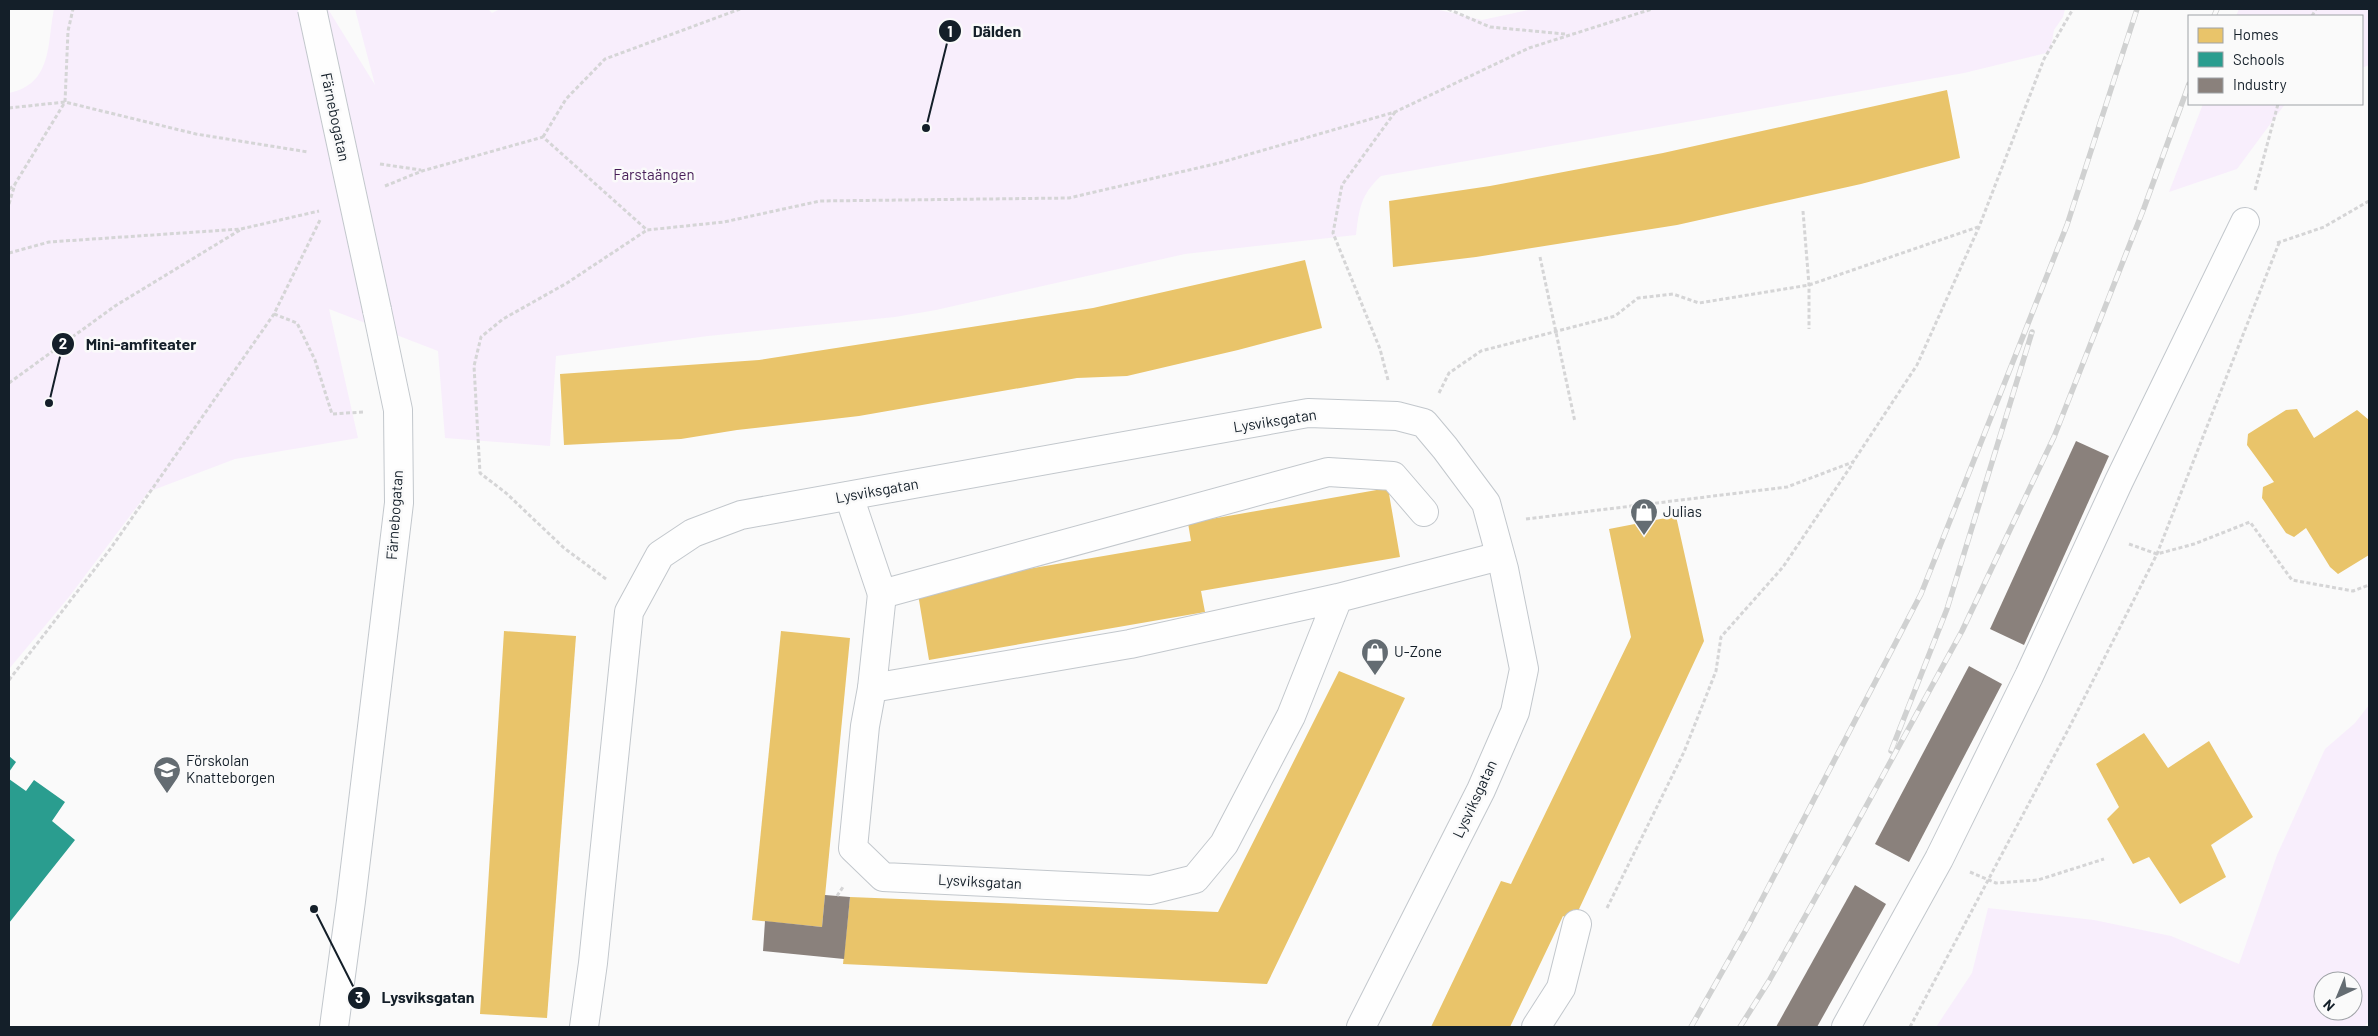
<svg xmlns="http://www.w3.org/2000/svg" width="2378" height="1036" viewBox="0 0 2378 1036" font-family="Barlow,sans-serif">
<style>
.green{fill:#f8eefc;fill-rule:evenodd}
.homes{fill:#e9c46a}
.schools{fill:#2a9d8f}
.industry{fill:#8a817c}
.lines{fill:none;stroke-linecap:round;stroke-linejoin:round}
.minor-casing{stroke:#c2c7cc;stroke-width:30}
.path{stroke:#d5d5d6;stroke-width:3;stroke-dasharray:4 2.5;stroke-linecap:butt}
.minor{stroke:#fefefe;stroke-width:28}
.rail-casing{stroke:#d0d1d1;stroke-width:5.5}
.rail{stroke:#fafafa;stroke-width:4;stroke-dasharray:11;stroke-linecap:butt}
.minor-bridge-casing{stroke:#c2c7cc;stroke-width:30;stroke-linecap:butt}
.minor-bridge{stroke:#fefefe;stroke-width:28}
.labels{text-anchor:middle;stroke-width:5;stroke-linejoin:round;paint-order:stroke}
.street-label{font-size:15px;fill:#141f29;stroke:#fafafa}
.park-label{font-size:15px;fill:#471e58;stroke:#fafafa}
.poi-label{font-size:15px;fill:#141f29;stroke:#fafafa;text-anchor:start}
.leader{fill:none;stroke:#141f29;stroke-width:2}
.callout-dot{fill:#141f29;stroke:#fafafa;stroke-width:2}
.mark-label{font-size:15px;text-anchor:middle;font-weight:bold;fill:#fff}
.callout-label{font-size:16px;text-anchor:middle;font-weight:bold;fill:#141f29;stroke:#fafafa;stroke-width:5;stroke-linejoin:round;paint-order:stroke}
</style>
<rect width="100%" height="100%" fill="#fafafa"/>
<g class="green">
<path d="M54,9h274l47,76 -20,-76h133l4,4 8,-4h935l47,11 51,-11h532l-2,8 -9,13 -4,22 -86,21 -583,103c-20,18 -22,33 -25,59l-171,19 -249,56 -41,7 -187,19 -152,20 -6,90 -105,-8 -7,-87 -109,-42 29,129 -123,21 -87,33 -79,105 -60,72v-576c44,-9 38,-50 45,-84z"/>
<path d="M2239,9h130v56l-7,3v-52h-126z"/>
<path d="M2203,104h82l-48,65 -68,23z"/>
<path d="M2369,705v316l-5,6h-428l36,-54 16,-65 106,12 77,16 68,28 38,-109 48,-106 30,-26zM2323,981h30v30h-30z"/>
</g>
<g class="homes">
<path d="M1947,90l13,68 -99,26 -184,41 -201,32 -83,10 -4,-66 101,-15 173,-33z"/>
<path d="M1305,260l17,68 -84,22 -111,26 -50,2 -218,38 -122,14 -56,9 -117,6 -4,-71 199,-14 334,-52z"/>
<path d="M2297,409l17,29 43,-28 12,10v135l-31,19 -8,-7 -24,-39 -12,9 -8,-4 -24,-35 1,-11 11,-5 -27,-37 1,-11 38,-24z"/>
<path d="M1388,488l12,69 -199,34 4,21 -276,48 -12,-72 274,-47 -3,-18z"/>
<path d="M1676,516l28,125 -131,281 -10,-6 -53,111h-79l70,-146 10,3 120,-247 -22,-108z"/>
<path d="M504,631l72,5 -29,382 -67,-4z"/>
<path d="M781,631l69,7 -28,289 -70,-7z"/>
<path d="M1339,671l66,27 -138,286 -424,-20 7,-67 368,15z"/>
<path d="M2144,733l24,35 41,-27 44,76 -42,28 15,32 -46,27 -31,-47 -16,7 -26,-45 12,-12 -23,-43z"/>
</g>
<g class="schools">
<path d="M9,756l7,6 -7,10z"/>
<path d="M9,779l17,12 8,-11 31,22 -13,19 23,19 -66,83z"/>
</g>
<g class="industry">
<path d="M2076,441l33,15 -85,189 -34,-16z"/>
<path d="M1969,666l33,18 -93,178 -34,-18z"/>
<path d="M1855,885l31,19 -69,123h-41z"/>
<path d="M825,895l25,2 -6,62 -81,-8 2,-30 57,6z"/>
</g>
<g class="lines">
<g class="minor-casing">
<g id="minor">
<path d="M849,496l33,98 446,-122 65,4 31,36"/>
<path d="M1338,598l-47,118 -67,128 -29,35 -44,11 -268,-13 -30,-29 12,-122 7,-38 258,-44 208,-46 162,-42"/>
<path d="M872,688l10,-94"/>
<path d="M334,1027l17,-126 48,-398 -1,-93 -21,-100"/>
<path d="M584,1027l9,-64 36,-351 31,-57 33,-22 48,-18 567,-102 89,3 27,7 21,25 41,55 18,66 20,100 -9,43 -34,78 -120,237"/>
<path d="M1536,1027l25,-39 16,-64"/>
<path d="M1846,1027l93,-168 90,-183 90,-195 126,-259"/>
</g>
</g>
<g class="path">
<path d="M1448,9l42,18 75,7"/>
<path d="M2312,16l4,-7"/>
<path d="M9,108l56,-6 131,32 112,18"/>
<path d="M543,137l23,-38 39,-40 135,-50"/>
<path d="M380,164l41,6"/>
<path d="M385,186l37,-15 121,-34 104,93 77,-8 96,-21 249,-3 150,-35 176,-51 134,-64 123,-39"/>
<path d="M9,189l6,-4"/>
<path d="M2255,190l23,-86"/>
<path d="M9,204l6,-20 50,-82 3,-71 5,-22"/>
<path d="M1803,211l6,74v44"/>
<path d="M2277,243l47,-16 45,-26"/>
<path d="M9,253l40,-11 192,-13 78,-18"/>
<path d="M1540,257l35,165"/>
<path d="M274,314l23,9 18,37 17,54 31,-2"/>
<path d="M1388,380l-8,-31 -47,-116 9,-48 53,-73"/>
<path d="M9,383l106,-77 125,-76"/>
<path d="M1439,393l10,-20 32,-22 134,-35 23,-18 35,-4 26,9 110,-18 169,-58"/>
<path d="M1526,519l261,-32 66,-25 64,-97 62,-138 65,-168 29,-50"/>
<path d="M2129,544l28,10 37,-10 56,-22 42,58 61,11 16,-6"/>
<path d="M606,579l-42,-31 -58,-55 -26,-20 -6,-107 7,-29 22,-18 64,-36 80,-53"/>
<path d="M9,680l102,-132 163,-234 46,-94"/>
<path d="M1970,872l26,11 42,-3 66,-21"/>
<path d="M837,896l6,-9"/>
<path d="M1607,908l77,-156 32,-81 5,-34 62,-70 70,-104"/>
<path d="M1910,1027l159,-299 88,-174 122,-311"/>
</g>
<use href="#minor" class="minor"/>
<g class="rail-casing">
<g id="rail">
<path d="M2214,16l3,-7"/>
<path d="M1891,751l56,-142 85,-277"/>
<path d="M1691,1027l56,-99 174,-334 146,-369 70,-216"/>
<path d="M1740,1027l29,-46 66,-118 127,-232 92,-194 90,-229 45,-124"/>
</g>
</g>
<use href="#rail" class="rail"/>
<g class="minor-bridge-casing">
<path id="minor-bridge" d="M312,9l65,301"/>
</g>
<use href="#minor-bridge" class="minor-bridge"/>
</g>
<defs>
<g id="shop-pin" transform="scale(1.4375)"><path d="M0 17L-7.5 6A9.5 9.5 0 1 1 7.5 6Z" fill="#646c72" stroke="#fafafa"/><path d="M-5-2.5h2.3a2.7 3.5 0 0 1 5.4 0H5L5.5 6h-11ZM-1.5-2.5h3a1.5 2.3 0 0 0-3 0Z" fill="#fff"/></g>
<g id="school-pin" transform="scale(1.4375)"><path d="M0 17L-7.5 6A9.5 9.5 0 1 1 7.5 6Z" fill="#646c72" stroke="#fafafa"/><path d="M0-5L7-2L0 1L-7-2ZM-4 1L0 2.5L4 1V4Q0 6-4 4Z" fill="#fff"/></g>
</defs>
<g fill-rule="evenodd">
<use href="#shop-pin" x="1644" y="512"/>
<use href="#shop-pin" x="1375" y="652"/>
<use href="#school-pin" x="167" y="770"/>
</g>
<g class="labels">
<g class="street-label">
<text transform="translate(335 117) rotate(78)" y="5">Färnebogatan</text>
<text transform="translate(1275 421) rotate(-9)" y="5">Lysviksgatan</text>
<text transform="translate(877 491) rotate(-10)" y="5">Lysviksgatan</text>
<text transform="translate(395 515) rotate(-86)" y="5">Färnebogatan</text>
<text transform="translate(1475 799) rotate(-65)" y="5">Lysviksgatan</text>
<text transform="translate(980 882) rotate(3)" y="5">Lysviksgatan</text>
</g>
<g class="park-label">
<text x="654" y="180">Farstaängen</text>
</g>
<g class="poi-label">
<text x="1663" y="517">Julias</text>
<text x="1394" y="657">U-Zone</text>
<text x="186" y="766">Förskolan<tspan x="186" dy="17">Knatteborgen</tspan></text>
</g>
</g>
<path class="leader" d="M926 128L950 31M49 403L63 344M314 909L359 998"/>
<g class="callout-dot">
<circle cx="926" cy="128" r="5"/>
<circle cx="49" cy="403" r="5"/>
<circle cx="314" cy="909" r="5"/>
<circle cx="950" cy="31" r="12"/>
<circle cx="63" cy="344" r="12"/>
<circle cx="359" cy="998" r="12"/>
</g>
<g class="mark-label">
<text x="950" y="37">1</text>
<text x="63" y="349">2</text>
<text x="359" y="1003">3</text>
</g>
<g class="callout-label">
<text x="997" y="37">Dälden</text>
<text x="141" y="350">Mini-amfiteater</text>
<text x="428" y="1003">Lysviksgatan</text>
</g>
<rect width="2378" height="1036" fill="none" stroke="#141f29" stroke-width="20"/>
<rect x="2188" y="15" width="175" height="90" fill="#fafafa" stroke="#9ea2a6"/>
<rect x="2198" y="28" width="25" height="15" fill="#e9c46a" stroke="#9ea2a6"/>
<text x="2233" y="40" font-size="15" fill="#141f29">Homes</text>
<rect x="2198" y="52" width="25" height="15" fill="#2a9d8f" stroke="#9ea2a6"/>
<text x="2233" y="65" font-size="15" fill="#141f29">Schools</text>
<rect x="2198" y="78" width="25" height="15" fill="#8a817c" stroke="#9ea2a6"/>
<text x="2233" y="90" font-size="15" fill="#141f29">Industry</text>
<g transform="translate(2338 996) rotate(224)"><circle r="24" fill="#fafafa" stroke="#9ea2a6"/>
<path d="M0-4L9 19L0 12L-9 19Z" fill="#646c72"/>
<text y="-8" font-size="14" font-weight="bold" text-anchor="middle" fill="#141f29">N</text>
</g>
</svg>
